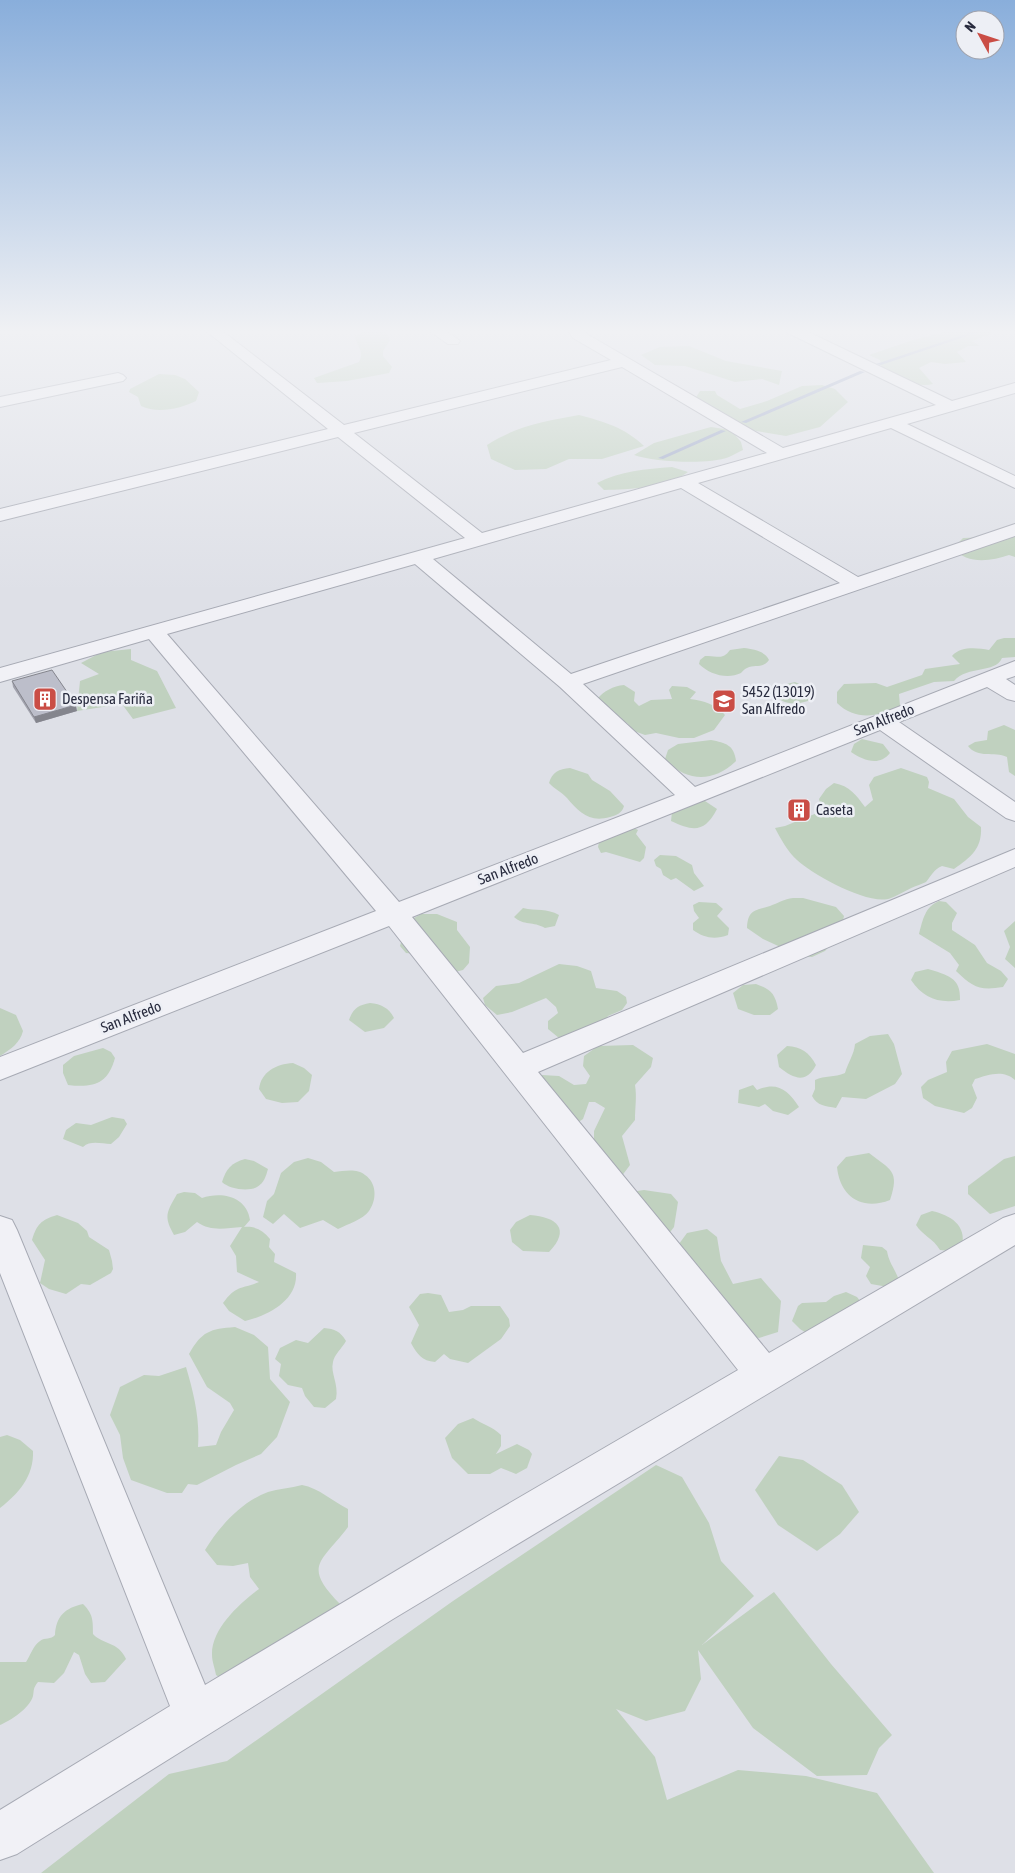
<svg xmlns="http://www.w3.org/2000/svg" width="1015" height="1873" viewBox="0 0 1015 1873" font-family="'Asap Condensed',sans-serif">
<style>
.green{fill:#c0d1bf}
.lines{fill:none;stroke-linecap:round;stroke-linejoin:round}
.stream{fill:#9aa6c7;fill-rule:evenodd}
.street-casing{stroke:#a7aab4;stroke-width:2}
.street{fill:#f1f1f6;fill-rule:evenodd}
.wall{fill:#a2a3ae}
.shaded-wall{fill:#84858d}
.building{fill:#bcbeca;stroke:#84858d}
.labels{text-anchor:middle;stroke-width:5;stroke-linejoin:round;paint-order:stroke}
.poi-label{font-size:15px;fill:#282b3e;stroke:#edeff5;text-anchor:start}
.street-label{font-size:15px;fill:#282b3e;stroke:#edeff5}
</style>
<rect width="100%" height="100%" fill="#dee0e7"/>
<g class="green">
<path d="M379,330l9,4 2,6 -7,11v5l9,11 -3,6 -42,8 -30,2 -3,-5 45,-16c6,-11 -3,-16 -4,-26l9,-5z"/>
<path d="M951,330h40v4l-19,7 8,5h-12l-11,6 9,10 -21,2 -14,-2 -12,6 14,16c-17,5 -35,-8 -51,-15l-2,-9 -11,-5 41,-14z"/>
<path d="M689,346l37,15 56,10 -3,14 -17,-6 -27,3 -50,-16 -30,-1 -14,-10 19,-8z"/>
<path d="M159,374l16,1 10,4 14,13 -3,9c-16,8 -39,13 -55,5l-3,-9 -9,-5 1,-3z"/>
<path d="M822,385l13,4 13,13 -28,25 -34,9 -30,-5 -33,-13 -28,-19 5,-8h15l2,4 23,14 27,-8 35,-15z"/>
<path d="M579,415c26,7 45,12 65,31l-42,13h-33l-23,10 -31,1 -24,-11 -4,-14c29,-19 58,-24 92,-30z"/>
<path d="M711,427l20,3 10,12 2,8c-5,2 -9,5 -14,7 -21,8 -75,5 -95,-2l20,-12z"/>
<path d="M672,467l16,5c-23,17 -57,17 -84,18l-7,-7c23,-12 49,-14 75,-16z"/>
<path d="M1015,536v21l-6,-2c-18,6 -42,10 -56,-7l10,-10z"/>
<path d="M1004,638h11v19l-13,1c-7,16 -34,7 -48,23l-20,1 -35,12 1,12c-21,11 -45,15 -63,-3v-11l7,-8 32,-1 11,4 35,-12 3,-6 35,-5 -8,-8c9,-10 25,-8 37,-6l8,-10z"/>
<path d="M744,648c9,1 21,3 25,12 -6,9 -14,4 -22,8 -3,1 -4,3 -6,5 -14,7 -32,1 -42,-9l1,-4 5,-4c12,-1 17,5 25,-6z"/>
<path d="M131,649v11l26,11 19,37 -43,11 -11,-15 -45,7 3,-30 19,-7 -18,-11 21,-11z"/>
<path d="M795,682l19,9 1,7c-13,7 -34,9 -42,-6l5,-6z"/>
<path d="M624,685l11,7 -1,9 5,5 12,-6 21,-1 -3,-9 3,-4 15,1 9,5 -6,7c14,2 26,5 35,16l-11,15 -20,8h-15l-23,-5 -11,2 -11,-4 -7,-8 -7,-2 -23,-22c7,-8 16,-13 27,-14z"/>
<path d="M1004,725l11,5v46l-6,-4 -2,-15c-13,-6 -29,2 -39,-11l7,-4 12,-2 1,-9z"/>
<path d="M862,739l21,5 7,9c-11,14 -27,7 -39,-1l3,-8z"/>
<path d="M711,740c15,3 23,5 25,21 -22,22 -51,21 -71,-2l3,-9 10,-6z"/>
<path d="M570,768l18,6 4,6 18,11 14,15c-2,7 -7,9 -14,11 -21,6 -31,-5 -43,-19 -5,-6 -13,-9 -18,-15 3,-11 10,-14 21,-15z"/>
<path d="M901,768l26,9 2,5 -1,6 26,11 14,18 13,10c1,22 -10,30 -27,42l-12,-3c-9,4 -10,9 -16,16 -2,1 -5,2 -7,3 -10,3 -18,9 -28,13 -21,9 -79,-24 -94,-38 -10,-9 -16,-21 -22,-32l10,-2 37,-15 -3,-12 7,-10 8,-6c16,3 22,12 31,24l8,-7 -4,-15 5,-8z"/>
<path d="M702,799l15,10c-12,23 -23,23 -46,12l1,-9z"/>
<path d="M630,826l8,4 -2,4 10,13 -2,11 -4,4 -34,-10 -5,1 -3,-6 1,-5z"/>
<path d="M660,855l16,1 16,9 2,8 10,13 -10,5 -18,-13 -5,2 -8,-5 -2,-6 -5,-3 -2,-6z"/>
<path d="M793,898h10l33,9 8,9 -4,18 -15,17 -13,6 -12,-1 -37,-17 -16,-11c1,-19 8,-17 23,-22 8,-3 14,-7 23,-8z"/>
<path d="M939,901l7,1 11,11 -5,10v7l23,15 12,18 14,8 7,8 -5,8c-24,4 -30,0 -47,-16l3,-6 -9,-12 -31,-19c4,-15 6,-27 20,-33z"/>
<path d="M699,902l17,1 7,6 -6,7 12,12 -1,7c-13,5 -24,3 -35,-5v-7l6,-5 -5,-7 -1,-6z"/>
<path d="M523,908c13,3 24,0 36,7l-4,11 -10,2c-12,-7 -21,-2 -31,-11z"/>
<path d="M421,914h16l20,8v8l13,17 -1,16 -6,7 -16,4 -20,-19 -21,-2 -6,-7 7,-24z"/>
<path d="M1015,921v47l-10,-9 5,-12 -6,-16z"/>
<path d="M559,964l18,2 14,5 5,17 21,3 9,6 1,6 -5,7 -14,6 -6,9 -6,3 -22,4 -4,7 -11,-1 -11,-9v-8l10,-8 -2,-6 -10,-9 -34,14 -15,3 -12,-10 -2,-7 13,-12 23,-3z"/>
<path d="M928,969c19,6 33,8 32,31 -21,4 -37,-2 -49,-20l4,-8z"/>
<path d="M756,984c14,5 19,9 22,25l-8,6h-16l-16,-6 -5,-16 10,-8z"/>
<path d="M370,1003c11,1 19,5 24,15l-10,10 -19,4 -16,-12c4,-12 10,-15 21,-17z"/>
<path d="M0,1008l16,7 7,16c-3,12 -12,18 -23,25z"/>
<path d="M888,1034l6,10 8,30 -7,10 -29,15 -24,-2 -6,11c-10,-2 -19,-2 -24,-12l3,-7v-9c10,-5 19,-2 30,-7 3,-11 9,-18 10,-29l15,-8z"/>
<path d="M987,1044l28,10v26c-12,-11 -27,-5 -40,-1l-3,6 5,13 -5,10 -8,5 -29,-7 -12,-8 -2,-11 7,-7 19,-8 -1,-10 6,-11z"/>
<path d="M633,1045l20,13 -2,9 -16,18c2,12 0,22 0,35l-13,16 8,29 -9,12 -27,-29v-17l11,-23 -10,-6h-6l-6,17 -18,12 -31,-46 8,-10 17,1 15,9 12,-1 4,-8 -7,-10 1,-10 14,-10z"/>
<path d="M787,1046c14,1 22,6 29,19 -10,19 -22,14 -37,2l-2,-12z"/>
<path d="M103,1048l8,4 4,6c-7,26 -22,30 -47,27l-5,-12v-8l11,-9z"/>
<path d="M293,1063l11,5 8,7 -3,16 -11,11 -16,1 -16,-4 -7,-10c2,-17 17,-25 34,-26z"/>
<path d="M753,1085l4,5c20,-9 31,0 42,17l-11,8 -15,-4 -8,-7 -6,3 -21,-4 1,-13z"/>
<path d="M112,1117l12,2 3,5 -8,13 -8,7c-10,0 -20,-4 -28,3l-20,-8 3,-9 10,-7 15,2z"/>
<path d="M869,1153c22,17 31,18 21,47 -28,11 -50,-3 -53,-33l9,-10z"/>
<path d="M1015,1156v50l-25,8 -22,-20v-8l36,-27z"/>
<path d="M308,1158l13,4 13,10c10,-1 23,-4 31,3 12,8 12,25 4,36 -7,9 -21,13 -31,18l-15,-9 -23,8 -16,-14 -11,10 -10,-7 4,-16 7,-7 7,-21 13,-11z"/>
<path d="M245,1159l9,2 14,8c-2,7 -4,14 -11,18 -9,5 -28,2 -35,-5 4,-13 9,-19 23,-23z"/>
<path d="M644,1190l27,4 7,8 -4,25 -10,13 -33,-48z"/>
<path d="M184,1192l11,1 7,5c20,-7 45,-1 48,22l-6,7c11,-1 19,3 26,12l-1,8 6,7 -1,8 22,11c2,28 -29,43 -51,48l-16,-10 -6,-8c13,-18 19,-14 36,-21l-22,-10 -1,-16 -6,-10 12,-19c-16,1 -31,5 -45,-5l-12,10 -11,3c-11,-19 -7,-23 3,-41z"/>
<path d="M932,1211c18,4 35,14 30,35l-13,5 -9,-1c-7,-12 -17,-14 -24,-25l5,-10z"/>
<path d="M57,1215l21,8 9,8 2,6 20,13 3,11 1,8 -2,4 -21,12 -9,-1 -15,10 -17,-5 -9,-6 5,-23 -13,-20c5,-16 9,-20 25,-25z"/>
<path d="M530,1215c27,2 41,14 19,37l-26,-1 -11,-9 -2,-12 6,-8z"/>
<path d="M707,1229l10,8 4,24 12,23 28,-6 20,23 -3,31 -19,6 -22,-7 -61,-83 11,-15z"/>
<path d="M863,1245l19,2 5,4c2,13 10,20 13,33l-12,3 -17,-3 -5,-8 4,-9 -9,-9z"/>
<path d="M846,1292l11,5 7,9 -53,30 -11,-7 -8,-8 6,-15 4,-3 24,-1 8,-6z"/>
<path d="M428,1293l13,2 8,17 14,-2 8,-4h29l9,13 1,7 -9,13 -33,24 -18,-4 -6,-5 -9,8c-13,-1 -18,-8 -24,-19l8,-18 -10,-18 11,-13z"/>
<path d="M235,1327l19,8 14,12 2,32 20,23 -13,35 -16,17 -25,11 -39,20 -9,-1 -6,9h-15l-36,-13 -8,-22 -3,-23 -10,-20 10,-28 24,-12 15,1 27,-9c8,27 14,52 12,80l18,-2 5,-13 13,-22 -4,-7 -23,-16 -18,-33c13,-23 21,-25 46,-27z"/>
<path d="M324,1328c11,1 16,3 22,13 -4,7 -12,14 -13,21 -3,11 6,22 3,37l-11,9 -11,-1 -9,-11 -3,-8 -14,-3 -9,-9 2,-12 -6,-5 5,-11 16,-8 12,3z"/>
<path d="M473,1418c10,7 19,8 28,17v11l-5,8 21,-10 12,6 3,4 -5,14 -11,6 -15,-6 -11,6h-22l-16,-16 -7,-20 13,-14z"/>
<path d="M7,1435l13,5 13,11c1,25 -14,42 -33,57v-71z"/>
<path d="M779,1456l24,4 39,25 17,27 -19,22 -23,17 -39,-26 -23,-35z"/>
<path d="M656,1465l26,12 27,46 12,38 33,35 -52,49 72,-53 57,72 61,71 -13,13 -12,27 -50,1 -64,-48 -55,-78 3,29 -16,32 -39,10 -30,-12 39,48 12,43 71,-30 68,6 71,17 57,80h-893l128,-99 58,-13 226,-160z"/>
<path d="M302,1485c17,3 30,16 46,24v18c-27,36 -46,38 -8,77l-103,85 -21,-14c-1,-7 -4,-13 -4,-20 -1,-26 28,-52 47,-66l-9,-12 -2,-14 -15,3 -16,-1 -12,-15c14,-23 36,-48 63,-58 10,-3 23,-4 34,-7z"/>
<path d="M83,1604c10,10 10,16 10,30 10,11 25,7 33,25l-21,23 -14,1 -6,-9 -6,-19 -5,-3 -10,21 -10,10 -16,-1c-5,6 -4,8 -5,14 -3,12 -23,25 -33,29v-63h26c5,-7 6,-15 14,-21 5,-4 11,-1 15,-6 1,-19 10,-27 28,-31z"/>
</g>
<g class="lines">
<g class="stream">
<path d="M978,330h7l-104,35 -5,-1z"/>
<path d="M860,371l5,1 -119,51 -5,-1z"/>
<path d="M721,430l5,1 -63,28 -5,-1z"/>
</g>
<g class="street-casing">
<g id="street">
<path d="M205,330h16l123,95 267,-65 -38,-22 -4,-6 1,-2h17l-2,3 198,115 153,-43 -148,-72 -2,-3h18l148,71 63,-18v10l-108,31 108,52v12l-124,-60 -193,55 160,94 157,-53v12l-432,148 112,103 320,-126v15l-9,3 9,6v16l-8,-2 -20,-12 -88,35 116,80v19l-9,-3 -126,-88 -468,187 111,136 492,-204v18l-477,205 231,281 234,-135 12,-4v31l-622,374 -376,235 -17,6v-50l170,-104 -170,-433v-57l12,4 5,10 188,455 286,-171 247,-144 -349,-444 -389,154v-23l376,-146 -227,-272 -149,43v-14l465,-130 -127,-101 -338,84v-12l328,-80zM622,367l145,86 -285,80 -128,-100zM681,488l159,95 -269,91 -138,-115zM415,564l145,123 115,108 -276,107 -232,-268z"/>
<path d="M428,330h17l15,11 -2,3h-10z"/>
<path d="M118,373l5,2 3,3 -3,3 -123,26v-10z"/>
</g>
</g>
<use href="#street" class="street"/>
</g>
<path class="wall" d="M12,681l65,30 -41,12 -23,-36z"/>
<path class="shaded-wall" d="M76,705l1,6 -41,12 -2,-6z"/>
<path class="building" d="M52,670l24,35 -42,12 -22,-36z"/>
<linearGradient id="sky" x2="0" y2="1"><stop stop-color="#89aedb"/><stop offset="0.56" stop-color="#f0f1f4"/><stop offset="1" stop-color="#f0f1f4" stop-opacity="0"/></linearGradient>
<rect width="1015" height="592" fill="url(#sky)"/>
<defs>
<g id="building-square" transform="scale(1.25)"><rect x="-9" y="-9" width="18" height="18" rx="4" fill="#ca4d45" stroke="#edeff5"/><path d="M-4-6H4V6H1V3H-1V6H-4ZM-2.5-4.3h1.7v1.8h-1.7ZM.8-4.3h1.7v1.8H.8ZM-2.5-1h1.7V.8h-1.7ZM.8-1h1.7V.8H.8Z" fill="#fff"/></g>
<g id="school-square" transform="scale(1.25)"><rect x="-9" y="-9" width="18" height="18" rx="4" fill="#ca4d45" stroke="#edeff5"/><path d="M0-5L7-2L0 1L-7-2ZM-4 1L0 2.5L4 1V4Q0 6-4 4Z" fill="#fff"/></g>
</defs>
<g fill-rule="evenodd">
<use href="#building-square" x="45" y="699"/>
<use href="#school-square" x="724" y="701"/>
<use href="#building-square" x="799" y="810"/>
</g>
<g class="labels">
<g class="poi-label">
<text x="742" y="697">5452 (13019)<tspan x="742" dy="17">San Alfredo</tspan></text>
<text x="62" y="704">Despensa Fariña</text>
<text x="816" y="815">Caseta</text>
</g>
<g class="street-label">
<text transform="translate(884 720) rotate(-21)" y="5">San Alfredo</text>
<text transform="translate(508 869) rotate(-21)" y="5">San Alfredo</text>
<text transform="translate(131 1017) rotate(-21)" y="5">San Alfredo</text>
</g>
</g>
<g transform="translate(980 35) rotate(310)"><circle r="24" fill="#edeff5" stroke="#9ea1ac"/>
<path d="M0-4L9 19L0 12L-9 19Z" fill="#ca4d45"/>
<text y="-8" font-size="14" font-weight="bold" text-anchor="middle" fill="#282b3e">N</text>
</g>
</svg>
